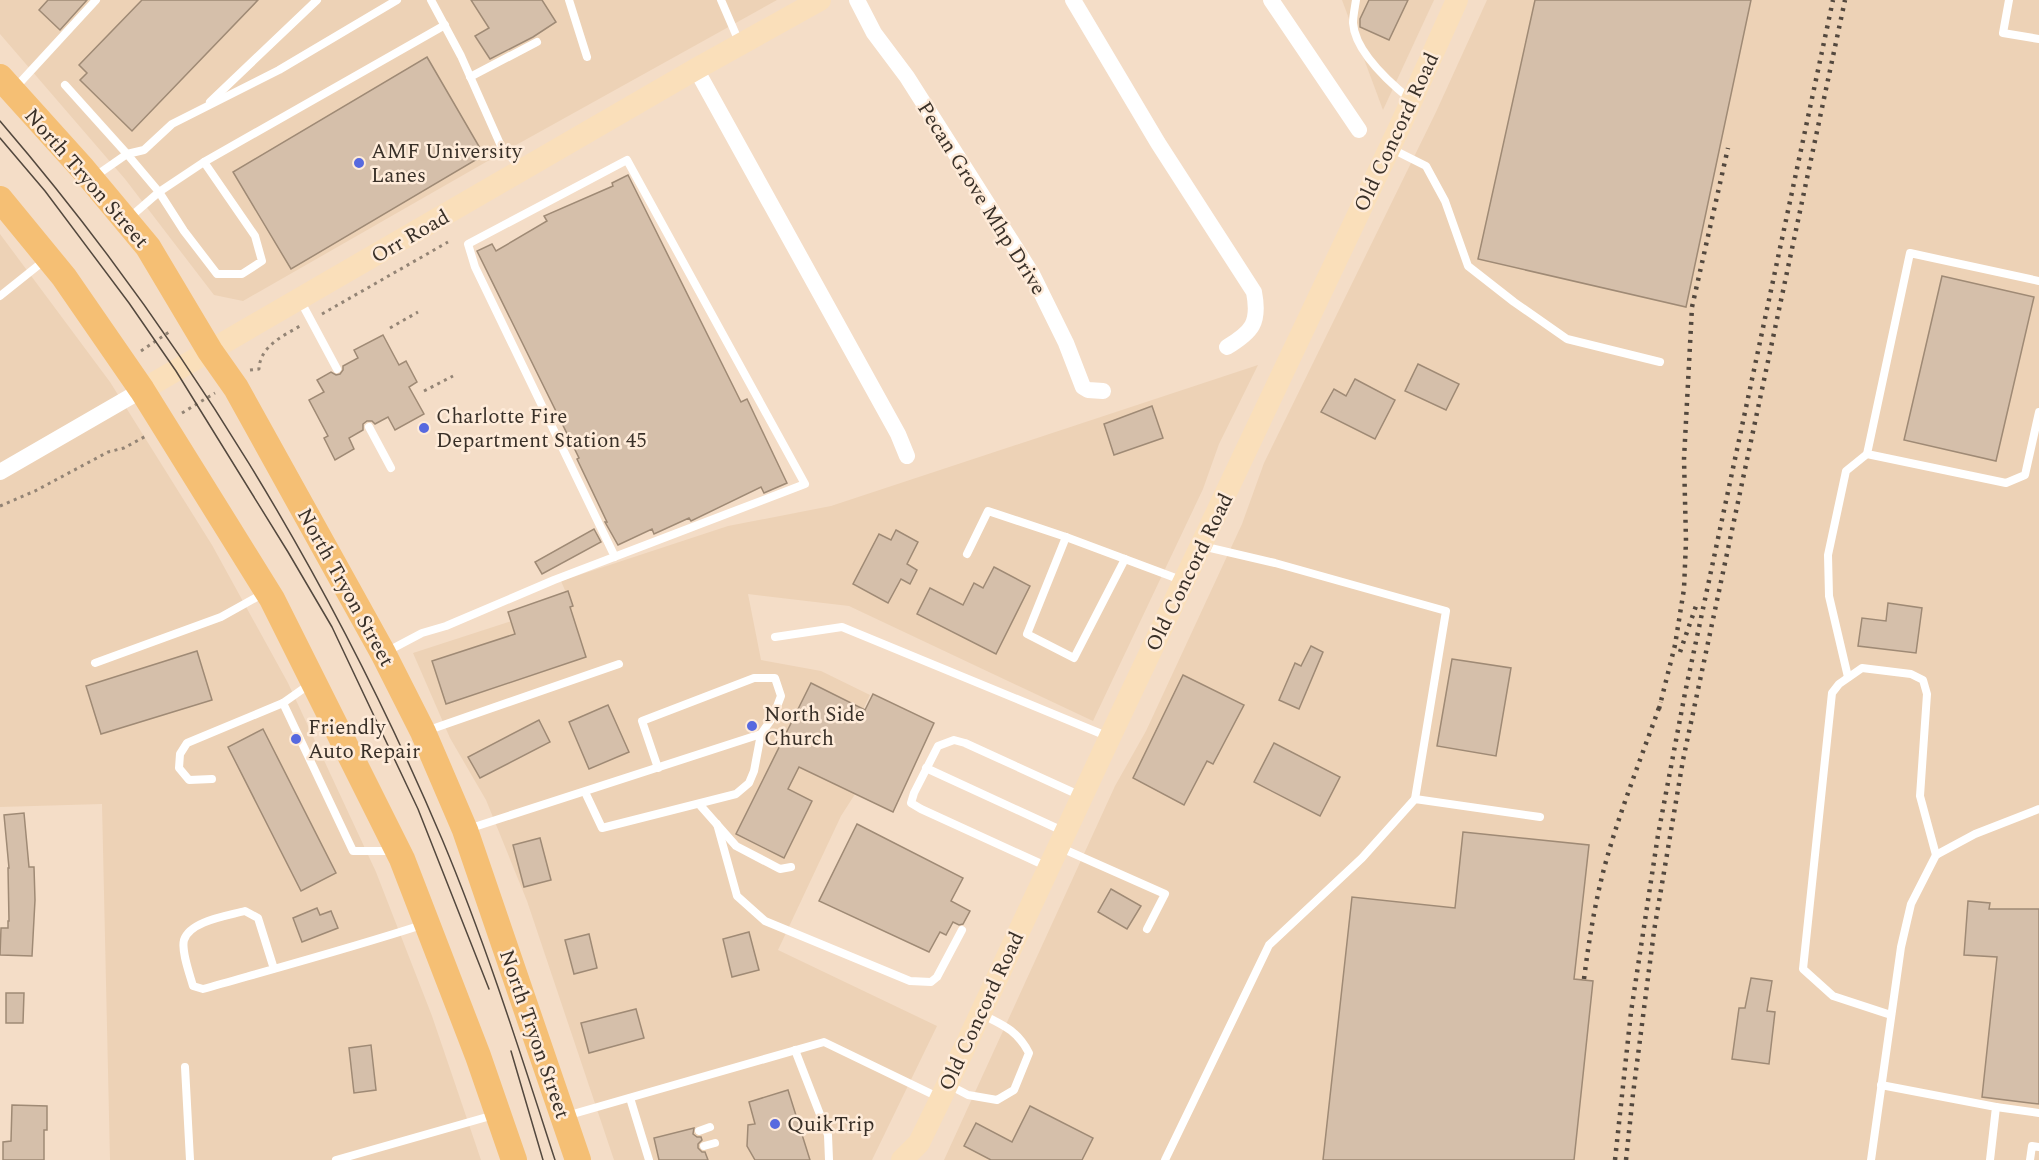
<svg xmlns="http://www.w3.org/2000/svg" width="2039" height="1160" viewBox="0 0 2039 1160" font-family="Spectral,serif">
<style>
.built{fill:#edd2b6}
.building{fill:#d5bfaa;stroke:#9f8a75;stroke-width:1.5}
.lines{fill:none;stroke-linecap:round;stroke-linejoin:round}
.path{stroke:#938475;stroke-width:3;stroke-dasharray:3 4.5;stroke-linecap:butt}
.lane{stroke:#fff;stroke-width:8}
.street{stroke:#fff;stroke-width:16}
.secondary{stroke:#fadfba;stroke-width:22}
.primary{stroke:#f5bf74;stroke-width:26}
.tram{stroke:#53483e;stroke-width:1.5}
.rail{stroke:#53483e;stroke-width:4.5;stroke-dasharray:3 6;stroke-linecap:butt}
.poi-dot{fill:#5769df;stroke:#feebd9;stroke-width:2}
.labels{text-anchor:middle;stroke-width:5;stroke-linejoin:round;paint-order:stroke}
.street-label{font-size:21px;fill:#393028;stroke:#feebd9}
.poi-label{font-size:21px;fill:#393028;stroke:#feebd9;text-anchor:start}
</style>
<rect width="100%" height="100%" fill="#f4ddc7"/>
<g class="built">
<path d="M0,0h777l-270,150 -264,151 -29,-6 -89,-116 -125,-145z"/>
<path d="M1342,0h92l-51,110z"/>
<path d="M1487,0h552v1160h-1095l171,-374 31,-55 96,-207 22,-61 172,-351z"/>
<path d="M0,234l110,148 102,163 76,138 88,189 56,144 49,144h-371l-8,-356 -102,3z"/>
<path d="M1258,365l-39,79 -16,45 -110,232 -244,-115 -101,-12 13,66 60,11 49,24 -14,29 33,17 -48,75 -63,134 159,76 -65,134h-258l-87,-259 -41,-101 -36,-62 -37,-85 157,-51 -9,-21 167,-55 103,-20z"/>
</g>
<g class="building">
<path d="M48,0h39l-27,30 -21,-20z"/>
<path d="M142,0h116l-126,131 -52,-51 7,-7 -8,-8z"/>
<path d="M471,0h71l14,22 -23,15 -43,22 -15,-23 14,-8z"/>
<path d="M1369,0h39l-19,40 -29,-13v-8z"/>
<path d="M1535,0h216l-65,307 -208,-48z"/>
<path d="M427,57l57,98 -193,114 -58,-97z"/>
<path d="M628,175l113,227 6,-3 40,84 -23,10 -3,-6 -70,34 -2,-3 -35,16 -2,-5 -34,16 -13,-23h2l-30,-63 2,-1 -102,-207 15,-7 4,7 51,-30 -3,-5 69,-30 -1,-3z"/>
<path d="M1942,276l92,21 -38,164 -92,-21z"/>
<path d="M383,335l16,30 7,-4 11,21 -8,5 15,27 -29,16 -7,-13 -13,7 -3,-3h-5l-4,3v6l-14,8 5,11 -19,11 -11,-22 4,-2 -19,-36 15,-8 -7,-12 14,-8 5,3 4,-1 3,-4v-4l15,-8 -4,-8z"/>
<path d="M1418,364l41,20 -13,26 -41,-19z"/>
<path d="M1355,379l40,21 -20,39 -54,-27 13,-23 12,7z"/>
<path d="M1152,406l11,32 -49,17 -10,-31z"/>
<path d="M594,529l7,13 -59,32 -7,-12z"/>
<path d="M896,530l22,12 -11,22 10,6 -7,14 -9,-5 -13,24 -35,-19 26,-50 12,6z"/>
<path d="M994,567l36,19 -34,68 -79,-40 13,-26 33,17 11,-22 9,5z"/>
<path d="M568,591l5,15 -3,1 16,50 -140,47 -14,-43 83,-27 -7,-22z"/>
<path d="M1888,603l34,5 -6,45 -58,-7 4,-28 24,3z"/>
<path d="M1311,646l12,6 -24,57 -20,-9 16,-37 6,3z"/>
<path d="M197,651l15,49 -111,34 -15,-48z"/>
<path d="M1452,659l59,9 -15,88 -59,-10z"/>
<path d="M1183,675l61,30 -31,59 -6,-3 -23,44 -51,-27z"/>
<path d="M811,683l54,27 8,-16 61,29 -41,89 -94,-45 -11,22 24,12 -28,57 -48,-24z"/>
<path d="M608,705l21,47 -40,17 -20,-47z"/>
<path d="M539,720l11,22 -70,36 -12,-21z"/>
<path d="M263,729l73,144 -35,18 -73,-144z"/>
<path d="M1274,743l66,34 -20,39 -66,-34z"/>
<path d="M24,813l5,54h5l1,33 -3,56 -32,-1 1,-27h7v-7h1l-1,-53h1l-5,-53z"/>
<path d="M857,824l106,54 -12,23 19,10 -7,13 -4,1 -6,-3 -7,13 -6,-3 -11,20 -110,-51z"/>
<path d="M1463,832l126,13 -15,134 19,2 -19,179h-251l29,-263 103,11z"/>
<path d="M540,838l11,42 -27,7 -11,-42z"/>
<path d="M1111,889l30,17 -14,23 -29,-17z"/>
<path d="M1968,901l22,2 -1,6h50v195l-57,-7 15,-140 -33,-2z"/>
<path d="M317,908l3,7 11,-4 7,17 -36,14 -9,-24z"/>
<path d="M749,932l10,38 -27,7 -9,-38z"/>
<path d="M589,934l8,34 -23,6 -9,-34z"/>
<path d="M1751,978l21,3 -5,30 8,1 -6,52 -37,-5 7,-51h6z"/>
<path d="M6,993h18l-1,30h-17z"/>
<path d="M636,1009l8,29 -55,15 -8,-30z"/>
<path d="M371,1045l5,45 -22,3 -5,-45z"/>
<path d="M788,1090l22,70h-55l-8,-14 1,-21 7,-1 -6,-22z"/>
<path d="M12,1105l35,1v24h-3v30h-41v-18l8,-1z"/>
<path d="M1030,1106l63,32 -11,22h-91l-27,-14 12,-23 36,19z"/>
<path d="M694,1128l-1,6 4,3h4l1,3 -4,4v4l4,4h3l3,8h-49l-5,-22z"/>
</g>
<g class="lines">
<g class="path">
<path d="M322,314l126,-72"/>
<path d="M390,328l28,-16"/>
<path d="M141,351l31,-21"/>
<path d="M250,370l9,-1c1,-23 24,-33 41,-43"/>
<path d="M424,391l29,-15"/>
<path d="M182,413l33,-20"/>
<path d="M0,506l35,-15 73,-39 16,-4 22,-12"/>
</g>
<g class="lane">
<path d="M397,0l-118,70 -107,54 -28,26 -17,4 32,38 25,39 33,43h25l20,-13 -7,-25 -51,-74 241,-137"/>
<path d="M431,0l30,56 40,90 20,22"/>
<path d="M569,0l18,57"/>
<path d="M721,0l19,44"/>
<path d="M1356,0c-1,7 -3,16 -3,23 2,29 37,60 58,77"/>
<path d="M2009,0l-6,33 36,6"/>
<path d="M470,77l67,-35"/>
<path d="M65,85l62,69 -33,23"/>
<path d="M15,88l81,-88"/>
<path d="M210,102l107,-102"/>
<path d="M1390,148l36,18 19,35 23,65 46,36 53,37 93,23"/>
<path d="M128,219l31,-27 45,-30"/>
<path d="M2039,281l-129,-28 -43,201 139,29 19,-8 14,-63"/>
<path d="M0,296l45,-36"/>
<path d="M300,300l37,69"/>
<path d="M369,427l22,41"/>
<path d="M1066,537l-39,97 47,24 51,-99"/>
<path d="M1202,546l73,17 171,48 -31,188"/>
<path d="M967,554l21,-43 78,26 115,43"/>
<path d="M775,637l67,-10 267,110"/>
<path d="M386,652l36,-19 24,-7 108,-46 251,-96 -178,-324 -159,84 7,23 140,290"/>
<path d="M95,663l126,-46 43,-24"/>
<path d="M1848,677l-19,-81 -1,-41 18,-84 21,-17"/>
<path d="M310,684l-27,19 70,148h42"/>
<path d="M426,731l193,-67"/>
<path d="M926,768l139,64"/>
<path d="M212,779l-23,1 -10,-12 1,-14 7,-11 96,-40"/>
<path d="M585,792l17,36 134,-34 13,-11 5,-12 7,-37 12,-17 8,-21 -6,-18h-21l-112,43 16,47"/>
<path d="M699,804l37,42 44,23 11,-2"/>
<path d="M717,824l20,72 28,25 145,60 21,1 6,-5 25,-47"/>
<path d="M468,829l293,-95"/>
<path d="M1059,847l106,47 -18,35"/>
<path d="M1048,867l-127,-58 -10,-6 3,-10 24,-47 16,-6 11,3 116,53"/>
<path d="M274,969l-16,-51 -13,-7c-18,5 -55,10 -61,29 -3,11 6,35 9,46l10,3c74,-21 148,-41 222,-65"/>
<path d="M1891,1015l-58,-19 -30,-27 29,-276 7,-9 23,-16 49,6 12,6 4,14 -7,102 16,59"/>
<path d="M795,1050l33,85 1,25"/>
<path d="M185,1067l5,93"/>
<path d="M947,1084l21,11 29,5 17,-10 15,-37c-12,-23 -26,-28 -48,-39"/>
<path d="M1881,1085l115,22 -6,53"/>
<path d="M630,1098l19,62"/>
<path d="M1996,1107l43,6"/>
<path d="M566,1116l258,-74 116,56"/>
<path d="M699,1131l11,-4"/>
<path d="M704,1146l11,-3"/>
<path d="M336,1160l158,-45"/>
<path d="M1165,1160l104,-215 93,-87 53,-59 125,18"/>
<path d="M1871,1160l30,-213 10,-43 25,-49 39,-21 64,-25"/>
<path d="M2030,1160l2,-14 7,1"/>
</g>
<g class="street">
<path d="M857,0l17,33 33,44 125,197 34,69 17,44 5,3 15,1"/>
<path d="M1073,0l85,143 96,149c6,31 -2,40 -27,55"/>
<path d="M1271,0l88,130"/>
<path d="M696,69l202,365 9,22"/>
<path d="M0,472l142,-82"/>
</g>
<g class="secondary">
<path d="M142,390l554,-321 124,-69"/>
<path d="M902,1160l17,-17 22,-45 169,-361 291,-613 56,-124"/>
</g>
<g class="primary">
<path d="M0,77l83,92 65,78 62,104 26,37 147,265 40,79 42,98 113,330"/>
<path d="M0,199l64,78 78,113 130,209 130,260 76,197 36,104"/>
</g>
<g class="tram">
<path d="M0,121c184,214 332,459 442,718 44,105 78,213 113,321"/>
<path d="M0,138l45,53 84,112 47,68 112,181 44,75 86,182 71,180"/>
<path d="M511,1051l32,109"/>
</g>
<g class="rail">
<path d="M1680,652l16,-46"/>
<path d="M1659,709l16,-64 9,-56 2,-48 -2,-82 8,-152 36,-159"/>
<path d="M1584,979c5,-39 11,-77 21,-114 15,-55 37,-109 56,-163"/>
<path d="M1615,1160l16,-148 27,-177 27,-142 148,-693"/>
<path d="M1626,1160l7,-66 21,-163 29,-171 162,-760"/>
</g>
</g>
<g class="poi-dot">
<circle cx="359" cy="163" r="6"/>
<circle cx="424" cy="428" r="6"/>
<circle cx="752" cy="726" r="6"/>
<circle cx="296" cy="739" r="6"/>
<circle cx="775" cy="1124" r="6"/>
</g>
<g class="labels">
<g class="street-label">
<text transform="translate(1396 132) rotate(-65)" y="7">Old Concord Road</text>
<text transform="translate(87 178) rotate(49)" y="7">North Tryon Street</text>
<text transform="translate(982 198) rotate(58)" y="7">Pecan Grove Mhp Drive</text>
<text transform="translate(410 236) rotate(-30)" y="7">Orr Road</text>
<text transform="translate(1189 572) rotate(-64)" y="7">Old Concord Road</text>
<text transform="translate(346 587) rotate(61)" y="7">North Tryon Street</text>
<text transform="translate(981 1011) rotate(-65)" y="7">Old Concord Road</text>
<text transform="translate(535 1034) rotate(71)" y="7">North Tryon Street</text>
</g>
<g class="poi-label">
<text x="371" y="158">AMF University<tspan x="371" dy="24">Lanes</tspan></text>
<text x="436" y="423">Charlotte Fire<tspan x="436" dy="24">Department Station 45</tspan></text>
<text x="764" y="721">North Side<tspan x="764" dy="24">Church</tspan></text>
<text x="308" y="734">Friendly<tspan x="308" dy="24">Auto Repair</tspan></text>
<text x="787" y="1131">QuikTrip</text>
</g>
</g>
</svg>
